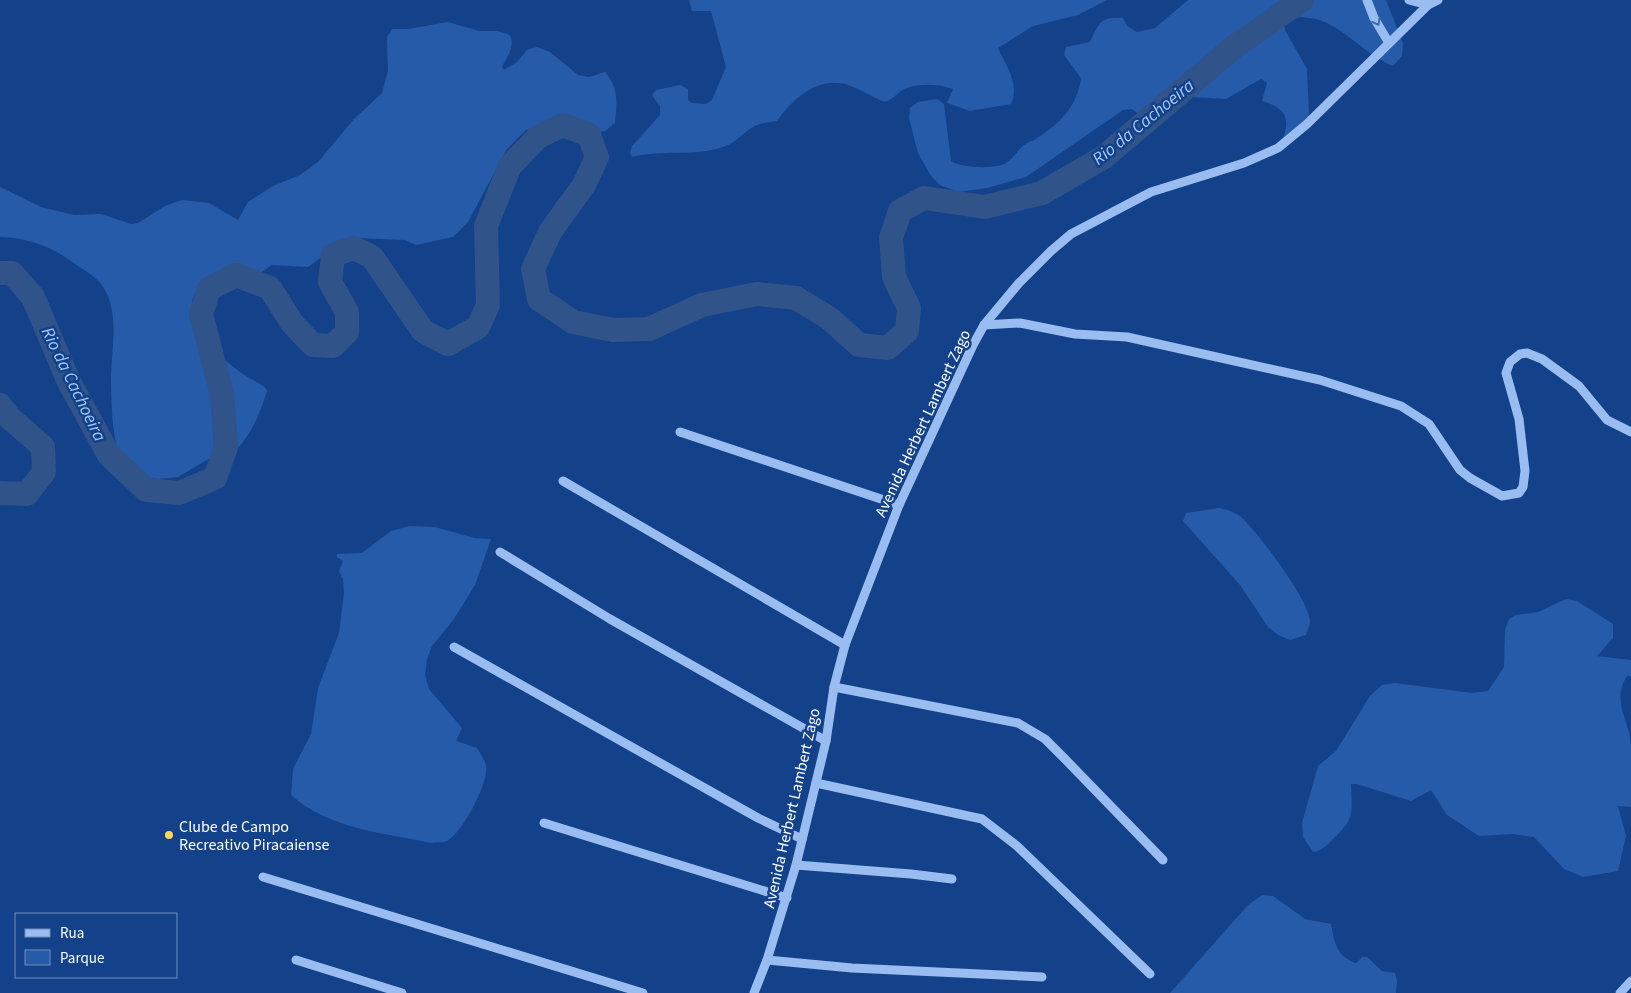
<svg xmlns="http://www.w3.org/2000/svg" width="1631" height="993" viewBox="0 0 1631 993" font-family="'Source Sans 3',sans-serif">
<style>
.green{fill:#255ba9}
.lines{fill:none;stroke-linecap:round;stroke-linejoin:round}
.river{stroke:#305389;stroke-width:24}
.minor{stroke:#99bdf0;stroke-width:9}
.oneway{stroke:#426dae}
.poi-dot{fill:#ffd659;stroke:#13428a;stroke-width:2}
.labels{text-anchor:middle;stroke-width:5;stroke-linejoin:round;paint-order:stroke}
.street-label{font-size:16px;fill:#fff;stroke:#13428a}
.poi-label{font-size:16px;fill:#fff;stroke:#13428a;text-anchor:start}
.water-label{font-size:18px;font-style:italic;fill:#a5c7f8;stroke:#13428a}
</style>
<rect width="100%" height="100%" fill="#13428a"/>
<g class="green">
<path d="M689,0h418l-29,15 -45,11 -35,22c8,18 22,35 13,56l-41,7 -23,-8 6,-14c-14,-5 -35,-6 -49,0 -8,5 -11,11 -20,13 -13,-6 -26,-14 -39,-18 -29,-7 -53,16 -68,37 -7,1 -16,2 -22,5 -12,6 -19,17 -32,21 -29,10 -62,2 -91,10l-2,-4 2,-7 28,-31v-9l-8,-11 4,-5 24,-5 8,4v11l4,3 14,1 6,-4 14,-33 -15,-56h-19z"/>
<path d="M1188,0h198l17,43 -1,13 -9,10c-38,-15 -61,-60 -109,-46l1,10 22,39 2,48 -29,29c11,-25 9,-37 -18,-45l5,-18 -6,-4 -35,20 -33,-2 -53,18 -8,-6 -9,1 -97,67 -39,11 -29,4 -18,-7 -9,-9 -13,-23 -9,-35 1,-10 8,-6 19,-3 7,5 7,57c10,7 42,8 53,3 7,-3 14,-14 20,-19 4,-3 9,-4 13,-7 23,-14 41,-33 44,-60l-17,-23 2,-8 24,-5c9,-19 10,-26 33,-24l4,8 10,6 18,-4z"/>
<path d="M448,22l31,9h19l12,4c5,11 -2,22 -8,31l2,4 13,-8 10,-12 10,-3 13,5 28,23 11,2 16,-5c14,16 12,31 10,51l-10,8 -11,2 -59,-5 -9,2 -19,19 -39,73 -15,15 -37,8 -11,-5 -50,-2 -19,9 -28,20 -36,-2 -17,12c-17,-2 -47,-2 -58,13 -22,31 30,75 54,89 6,4 11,5 16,11 -7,26 -18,49 -38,67h-17l-34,20 -19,2 -30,-3c-17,-30 -17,-58 -18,-92 -1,-31 11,-73 -10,-100 -6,-8 -19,-15 -27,-21 -23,-17 -46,-25 -74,-26v-50l41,20 33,8 27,-1 30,10 7,-1 27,-17 17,-6 27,3 29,17 10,-18 25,-16 27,-11 18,-13 36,-43 28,-26 6,-22 -1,-34 5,-8h16z"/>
<path d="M1219,508c9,2 17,4 24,11 16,15 66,81 67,102 0,4 -3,10 -4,14l-16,5 -12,-5 -10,-8 -28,-42 -57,-64 3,-8z"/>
<path d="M409,526l26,1 39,11 17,1 -16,46 -21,34 -22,27 -5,13 -2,16 4,14 33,39 -6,13 21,7c3,5 8,12 9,18 3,17 -24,67 -39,75 -4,2 -11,1 -15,2 -48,-10 -103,-14 -141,-48l2,-26 18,-35 7,-46 21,-55 5,-40 -1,-14 -4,-8 4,-10 -6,-4v-3l25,-1 29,-22z"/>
<path d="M1566,599l11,2 36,23v14l-16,18 34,4v16h-4c-16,24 2,44 4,68 0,20 0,42 0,63l-13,-1 8,30 -8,35 -35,6 -19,-8 -30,-32 -22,-3 -33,2 -32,-21 -16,-25 -20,11 -54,-17h-6c1,30 4,35 -19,56 -6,6 -10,11 -19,12l-10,-15 -1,-14 16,-57 18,-15 34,-55 12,-11 13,-2 77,10 16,-2 16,-24 1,-37 4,-11 7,-4 22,-3z"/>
<path d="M1262,895l11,1 32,23 26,5c3,18 6,33 25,39l6,-6h5l15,14 13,2 2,8 -1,12h-226l78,-88z"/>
</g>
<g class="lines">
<g class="river">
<path d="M0,273h12l21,24 36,85 40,73 37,35 33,3 36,-15 11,-31 -4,-53 -21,-80 8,-25 27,-14 34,13 22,35 21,22 20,1 14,-14v-20l-17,-30 3,-27 21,-7 18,9 51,74 25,13 30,-17 10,-22 -2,-79 24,-60 28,-29 25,-12 26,10 8,22 -13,28 -34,47 -17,37 6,30 34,23 40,8 36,-1 53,-24 55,-11 39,4 33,20 30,27 29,3 19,-17 2,-23 -15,-31 -3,-39 9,-27 24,-13 61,9 57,-14 62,-36 130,-110 68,-47"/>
<path d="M0,405l10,13 33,29 1,25 -17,22 -27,-1"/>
</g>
<g class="minor">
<path d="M1367,0l7,18 15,25"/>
<path d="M1409,0l19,5"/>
<path d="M984,325l36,-2 55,11 52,3 193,43 81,26 28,18 31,46 10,8 32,18 17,-3 4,-6 2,-16 -6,-52 -13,-46 4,-11 10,-8 7,-1 15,6 37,27 28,34 24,12"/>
<path d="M680,432l219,73"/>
<path d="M563,481l282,164"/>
<path d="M500,552l110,67 216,122"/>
<path d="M454,647l304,171 44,21"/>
<path d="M834,687l184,36 27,16 19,19 99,102"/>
<path d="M816,783l166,36 35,27 133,128"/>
<path d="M544,823l243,75"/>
<path d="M796,865l115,9 41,5"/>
<path d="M263,877l380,116"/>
<path d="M296,960l106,33"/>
<path d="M767,960l85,8 190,9"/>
<path d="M754,993l13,-33 29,-95 30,-124 8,-54 11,-42 54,-140 74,-160 11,-20 35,-42 32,-32 20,-17 80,-42 93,-29 34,-15 29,-24 121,-119 10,-5"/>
<path d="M1620,993l11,-12"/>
</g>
</g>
<defs><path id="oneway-chevron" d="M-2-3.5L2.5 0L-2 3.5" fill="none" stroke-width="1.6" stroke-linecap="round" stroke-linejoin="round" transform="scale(1.25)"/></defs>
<use class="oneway" href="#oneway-chevron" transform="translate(1377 22) rotate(61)"/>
<circle class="poi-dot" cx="169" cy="835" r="5"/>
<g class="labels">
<g class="street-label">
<text transform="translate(922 423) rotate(-65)" y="6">Avenida Herbert Lambert Zago</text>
<text transform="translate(791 808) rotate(-77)" y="6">Avenida Herbert Lambert Zago</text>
</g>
<g class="poi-label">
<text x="179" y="832">Clube de Campo<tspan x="179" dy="18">Recreativo Piracaiense</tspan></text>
</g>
<g class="water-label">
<text transform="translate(1143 122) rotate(-39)" y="6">Rio da Cachoeira</text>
<text transform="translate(74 384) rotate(64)" y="6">Rio da Cachoeira</text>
</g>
</g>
<rect x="15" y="913" width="162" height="65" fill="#13428a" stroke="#718eb9"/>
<rect x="25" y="929" width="25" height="8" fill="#99bdf0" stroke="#718eb9"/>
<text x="60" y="938" font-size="15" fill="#ffffff">Rua</text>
<rect x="25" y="950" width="25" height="15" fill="#255ba9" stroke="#718eb9"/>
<text x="60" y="963" font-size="15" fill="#ffffff">Parque</text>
</svg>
